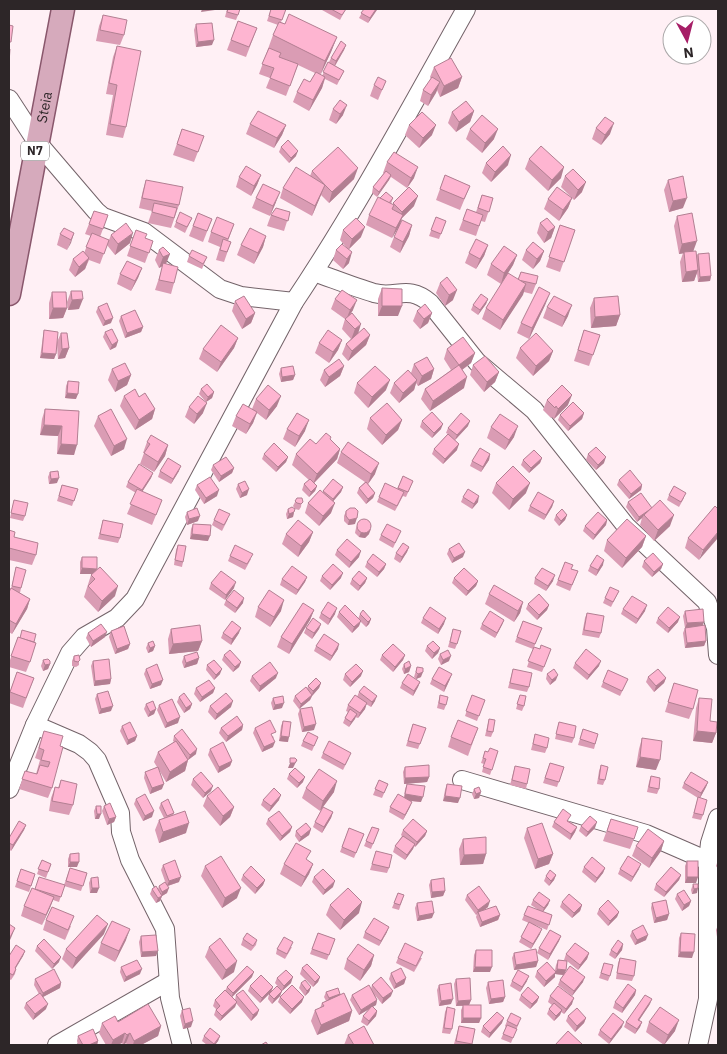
<svg xmlns="http://www.w3.org/2000/svg" width="727" height="1054" viewBox="0 0 727 1054" font-family="'IBM Plex Sans',sans-serif">
<style>
.lines{fill:none;stroke-linecap:round;stroke-linejoin:round}
.minor-casing{stroke:#736369;stroke-width:20}
.major-casing{stroke:#89576c;stroke-width:25}
.minor{stroke:#fff;stroke-width:18}
.major{stroke:#d6aabc;stroke-width:22}
.wall{fill:#da9cb4}
.shaded-wall{fill:#b27f92}
.building{fill:#feb5d1;stroke:#b27f92}
.labels{text-anchor:middle;stroke-width:4;stroke-linejoin:round;paint-order:stroke}
.shield{fill:#fff;stroke:#6c6768;stroke-width:1}
.shield-label{font-size:12px;font-weight:bold;fill:#2d2628}
.street-label{font-size:14px;fill:#2d2628;stroke:#fff}
</style>
<rect width="100%" height="100%" fill="#fff0f5"/>
<g class="lines">
<g class="minor-casing">
<g id="minor">
<path d="M9,99l28,43 59,69 7,6 41,15 76,57 21,7 53,6"/>
<path d="M314,272c20,7 40,15 60,21 22,6 34,-9 56,10l47,59 57,48 92,116 81,76 9,26 2,27"/>
<path d="M35,725l44,19 11,8 7,8 23,53 1,19 9,28 35,69 5,69 12,47"/>
<path d="M462,780l184,54 62,27"/>
<path d="M9,789l26,-64 35,-72 14,-16 33,-19 18,-19 159,-297c63,-94 117,-195 172,-293"/>
<path d="M57,1045l110,-63"/>
<path d="M698,1045l10,-46v-138l2,-18 8,-25"/>
</g>
</g>
<g class="major-casing">
<g id="major">
<path id="s1" d="M9,294l54,-285"/>
</g>
</g>
<use href="#minor" class="minor"/>
<use href="#major" class="major"/>
</g>
<g class="wall">
<path d="M227,9l11,6 -2,5 -11,-3z"/>
<path d="M271,9h15l-5,13 4,2 52,13 -6,15 -11,23 2,1 9,-18 15,-13 -2,5 -9,16 9,5 -7,14 -12,-6 -3,9 -13,23 -16,-9 4,-10 13,-10 5,-9 -17,-8 -12,31 -20,-8 4,-10 -11,-4 14,-39 5,-10 -11,-4z"/>
<path d="M322,9h24l-6,11 -18,-10z"/>
<path d="M364,9h13l-9,14 -9,-5z"/>
<path d="M103,15l21,20 -4,10 -24,-4 3,-15z"/>
<path d="M238,21l19,7 -11,29 -19,-7z"/>
<path d="M196,24l16,21 -16,2 -2,-17z"/>
<path d="M117,46l9,81 -3,11 -17,-3 7,-40 -7,-1 7,-37z"/>
<path d="M434,67l28,10 -4,11 -18,9 -3,-7 -9,16 -8,-5 3,-11 8,-11 -1,-2z"/>
<path d="M386,81l-8,19 -8,-4 4,-11z"/>
<path d="M333,109l10,6 -7,9 -7,-4z"/>
<path d="M474,111l-4,11 -14,10 -8,-9 4,-11z"/>
<path d="M250,124l36,1 -4,10 -8,13 -28,-14z"/>
<path d="M409,125l23,10 -13,13 -14,-13z"/>
<path d="M596,128l14,6 -9,11 -9,-6z"/>
<path d="M182,129l22,7 -10,26 -21,-7z"/>
<path d="M470,129l24,10 -12,14 -16,-14z"/>
<path d="M281,147l15,9 -7,7 -10,-11z"/>
<path d="M529,159l32,19 -13,13 -23,-22z"/>
<path d="M387,162l27,16 -7,10 -16,-11 -2,3 -12,17 -5,-4 1,-6 11,-14h-1z"/>
<path d="M486,163l22,2 -17,17 -9,-9z"/>
<path d="M312,171l42,8 -25,24 -8,-8 -9,21 -32,-18 3,-10 27,-12z"/>
<path d="M261,175l-4,10 -6,11 -15,-9 3,-10z"/>
<path d="M445,175l25,11 -10,24 -24,-10z"/>
<path d="M565,176l17,16 -8,8 -13,-13z"/>
<path d="M146,180l33,25 -8,23 -23,-5 4,-12 -13,-3 4,-18z"/>
<path d="M668,180l15,28 -14,4 -5,-22z"/>
<path d="M482,195l11,3 -8,24 -4,-1 -5,15 -17,-6 8,-21 9,3z"/>
<path d="M256,198l20,4 -6,14 -18,-8z"/>
<path d="M380,198h13l-2,6 2,1v-2l21,3 -12,12 -10,20 -26,-13 3,-10z"/>
<path d="M572,198l-4,10 -9,13 -15,-12 4,-10z"/>
<path d="M94,211l14,4 -8,22 9,3 2,-5 19,8 -15,12 -8,-10 -7,19 -11,-4 -4,9 -10,8 -6,-7 4,-11 11,-6 7,-17 -6,-2z"/>
<path d="M290,212l-6,19 -17,-5 4,-11z"/>
<path d="M198,213l14,6 -9,23 -14,-6z"/>
<path d="M677,216l19,41 2,-3 13,22 -1,5 -12,1 -1,-9 -3,8 -12,1 -2,-20 3,-9 -4,1 -5,-28z"/>
<path d="M436,217l10,4 -7,18 -10,-3z"/>
<path d="M192,218l-7,15 -11,-6 2,-5z"/>
<path d="M540,223l15,4 -4,11 -7,5 -7,-10z"/>
<path d="M234,224l-6,17 3,1 -7,20 -8,-2 4,-13 -12,-5 3,-10z"/>
<path d="M412,225l-3,11 -9,17 -10,-6 4,-10z"/>
<path d="M560,225l15,5 -15,42 -14,-5z"/>
<path d="M136,230l9,8 8,3 -8,22 -18,-7z"/>
<path d="M343,230l18,7 -12,12v14l-6,6 -10,-9 3,-10 12,-1 -8,-9z"/>
<path d="M74,233l-7,17 -10,-5 3,-11z"/>
<path d="M266,236l-3,11 -9,17 -17,-9 4,-10z"/>
<path d="M488,245l-4,11 -8,13 -11,-6 4,-10z"/>
<path d="M163,247l3,17 8,19 -3,11 -16,-4 8,-24 -4,2 -4,-8 4,-10z"/>
<path d="M526,250l18,1 -4,10 -7,8 -11,-9z"/>
<path d="M517,255l-4,10 -12,19 -14,-9 4,-11z"/>
<path d="M189,256l18,1 -5,12 -15,-7z"/>
<path d="M142,268l-4,10 -7,13 -14,-7 3,-10z"/>
<path d="M521,272l15,12 -4,10 -8,-2 -24,38 -18,-11 4,-11 32,-29z"/>
<path d="M440,283l13,17 -8,6 -9,-13z"/>
<path d="M382,288l16,28h-20v-17z"/>
<path d="M71,291l8,18 -11,1 -1,-8z"/>
<path d="M52,292l15,16 -4,10 -14,1v-16z"/>
<path d="M594,298l26,17 -4,11 -25,2 -1,-20z"/>
<path d="M335,299l18,11 -3,5 8,18 12,2 -4,10 -18,16 -6,-7 4,-10 5,-5 -9,-10 3,-10 -14,-10z"/>
<path d="M488,299l-2,5 -8,11 -7,-5 2,-5z"/>
<path d="M235,301l20,12 -4,10 -9,6 -10,-18z"/>
<path d="M546,303l-17,36 -12,-6 4,-10z"/>
<path d="M98,307l13,16 -8,3 -7,-14z"/>
<path d="M547,307l21,9 -6,11 -19,-9z"/>
<path d="M417,311l15,2 -4,10 -8,6 -7,-8z"/>
<path d="M121,316l22,11 -2,5 -16,6 -6,-17z"/>
<path d="M44,330l13,12 4,-9 8,15 -4,10 -7,1 -1,-14 -1,9 -2,5 -14,-1 3,-22z"/>
<path d="M584,330l16,5 -11,31 -15,-5z"/>
<path d="M105,332l13,9 -2,6 -6,3 -7,-13z"/>
<path d="M238,338l-4,10 -17,24 -18,-13 4,-10z"/>
<path d="M342,340l-4,10 -9,13 -14,-10 4,-10z"/>
<path d="M520,348l33,3 -4,10 -16,15 -17,-18z"/>
<path d="M447,349l28,4 -4,10 -9,7 2,18 -34,23 -9,-12 4,-10 26,-19 -7,-11z"/>
<path d="M414,364l20,5 -3,10 -13,7 -2,-3 -2,7 -15,13 -9,-10 4,-10 17,-10z"/>
<path d="M473,365l26,7 -4,10 -11,10 -14,-17z"/>
<path d="M344,366l-4,10 -15,11 -5,-7 4,-10z"/>
<path d="M281,368l14,7 -2,5 -12,2 -2,-8z"/>
<path d="M112,369l19,6 -4,10 -12,7 -7,-12z"/>
<path d="M68,381l8,18 -11,-1 1,-12z"/>
<path d="M357,383l29,7 -18,18 -14,-15z"/>
<path d="M201,389l13,3 -2,6 -6,4 -7,-8z"/>
<path d="M124,396l15,1 16,12 -3,10 -17,11 -15,-24z"/>
<path d="M256,399l21,7 -11,14 -9,-7 -4,10 -7,11 -14,-8 4,-10 18,-5 -2,-2z"/>
<path d="M547,400l21,5 -14,14 -2,-2 -1,1 -8,-8z"/>
<path d="M189,407l14,6 -9,11 -9,-7z"/>
<path d="M45,409l34,2 -5,44 -17,-1 1,-18 -18,-1 2,-16z"/>
<path d="M584,413l-2,6 -14,12 -10,-11 2,-5z"/>
<path d="M98,416l26,33 -13,7 -17,-30z"/>
<path d="M370,418l32,2 -4,10 -16,15 -15,-16z"/>
<path d="M422,421l19,8 -9,9 -12,-11z"/>
<path d="M468,426l-13,14 2,10 -14,14 -11,-10 2,-5 14,-15 -2,-1 2,-5z"/>
<path d="M491,427l23,10 -9,13 -18,-12z"/>
<path d="M287,429l18,2 -10,16 -12,-8z"/>
<path d="M331,440l9,9 -3,10 -23,24 3,3 -2,5 -6,6 -7,-7 2,-6 5,-4 -17,-15 4,-11 20,-10z"/>
<path d="M147,442l21,3 -3,11 -11,16 -14,-8 4,-11h-1z"/>
<path d="M341,452l34,22 -7,10 7,9 -2,5 -7,6 -9,-11 2,-5 6,-6 -28,-19z"/>
<path d="M264,454l24,3 -2,5 -10,10 -14,-13z"/>
<path d="M490,454l-1,6 -8,12 -11,-6 2,-5z"/>
<path d="M588,454l16,9 -8,7 -10,-10z"/>
<path d="M542,458l-2,5 -11,10 -8,-8 2,-5z"/>
<path d="M213,465l21,3 -2,5 -13,9 -8,-12z"/>
<path d="M160,471h19l-8,13 -13,-7z"/>
<path d="M50,472l7,11 -8,1 -1,-7z"/>
<path d="M153,473l-2,5 -9,14 16,18 -6,15 -25,-11 9,-21 -10,-6 2,-5z"/>
<path d="M403,476l10,5 -7,16 -3,-1 -8,15 -18,-9 2,-5 18,-8z"/>
<path d="M619,480l23,5 -1,5 -12,9 -12,-14z"/>
<path d="M496,483l30,10 -17,17 -17,-17z"/>
<path d="M238,484l9,11 -7,3 -4,-9z"/>
<path d="M62,485l16,4 -6,17 -15,-5z"/>
<path d="M197,485l20,11 -13,8 -9,-14z"/>
<path d="M343,487l-2,5 -8,9 -2,12 -12,13 -14,-13 3,-10 15,-11v-1z"/>
<path d="M669,495l15,3 -5,9 -12,-7z"/>
<path d="M463,497l15,5 -6,7 -11,-7z"/>
<path d="M297,498h5l-1,9 -2,3 -4,-1 -2,-3z"/>
<path d="M14,500l11,16 -2,5 -13,-3z"/>
<path d="M554,501l-2,6 -8,13 -16,-9 2,-5z"/>
<path d="M628,502l23,6 19,18 -16,15 -14,-16 2,-7 -5,4 -11,-15z"/>
<path d="M288,509l6,3 -1,5 -6,2 -1,-5z"/>
<path d="M718,509l-19,51 -14,-12 3,-10z"/>
<path d="M346,511l9,13 -7,1 -4,-4v-5z"/>
<path d="M187,512l11,9 -11,4 -2,-8z"/>
<path d="M556,515h11l-2,5 -6,6 -5,-6z"/>
<path d="M228,519l-6,12 -10,-6 2,-5z"/>
<path d="M103,520l17,18 -2,5 -20,-4z"/>
<path d="M607,520l-1,5 -13,15 -10,-9 2,-5z"/>
<path d="M358,523l11,11 -4,4 -6,-1 -4,-4 1,-5z"/>
<path d="M193,524l15,17 -18,-2 1,-10z"/>
<path d="M9,530l5,7 22,18 -4,10 -23,-5z"/>
<path d="M401,531l-8,17 -14,-8 2,-5z"/>
<path d="M313,532l-4,10 -11,15 -16,-13 4,-10z"/>
<path d="M646,536l-4,11 -20,21 -18,-17 3,-11z"/>
<path d="M178,545l5,17 -1,5 -8,-2 2,-15z"/>
<path d="M409,547l-2,5 -7,11 -6,-4 2,-6z"/>
<path d="M449,549l14,8 -11,6 -5,-9z"/>
<path d="M337,550l22,7 -10,11 -14,-13z"/>
<path d="M230,556l21,3 -6,11 -17,-9z"/>
<path d="M82,557l14,14 19,25 -17,16 -14,-15 7,-22 2,-1h-13v-12z"/>
<path d="M644,561l19,3 -2,5 -9,8 -10,-10z"/>
<path d="M367,562l19,2 -2,5 -7,8 -12,-10z"/>
<path d="M565,562l6,7 7,2 -8,20 -14,-6z"/>
<path d="M603,565l-7,11 -8,-5 2,-5z"/>
<path d="M16,567l5,21 -1,5 10,6 -3,10 -15,25 -3,-2v-40l2,-3z"/>
<path d="M322,576l19,2 -11,12 -10,-9z"/>
<path d="M307,577l-2,5 -9,13 -16,-10 2,-6z"/>
<path d="M367,578l-2,5 -7,8 -8,-7 2,-5z"/>
<path d="M454,578l24,3 -2,5 -10,10 -14,-13z"/>
<path d="M535,578l18,3 -7,10 -12,-7z"/>
<path d="M211,583l23,5 -9,12 -16,-11z"/>
<path d="M619,591l-8,16 -8,-4 2,-5z"/>
<path d="M489,594l34,8 -3,11 -6,9 -29,-18z"/>
<path d="M226,600l17,3 -8,10 -11,-8z"/>
<path d="M528,604l21,1 -2,5 -10,10 -11,-11z"/>
<path d="M258,607l23,4 -11,16 -15,-10z"/>
<path d="M623,609l22,2 -9,13 -15,-10z"/>
<path d="M314,610l-4,10 -21,34 -12,-7 4,-10z"/>
<path d="M685,611l18,15 3,15 -2,5 -19,2 -2,-15 2,-5 -2,-12z"/>
<path d="M339,612l19,7 2,-5 11,5 -2,5 -3,3 -6,-6 -1,5 -7,7 -15,-16z"/>
<path d="M321,613l14,1 -7,11 -9,-7z"/>
<path d="M587,613l14,20 -2,5 -17,-3 3,-17z"/>
<path d="M423,618l21,6 -6,10 -17,-11z"/>
<path d="M658,618l20,4 -10,11 -12,-10z"/>
<path d="M504,620l-2,5 -7,13 -15,-9 2,-5z"/>
<path d="M523,621l19,7 -8,19 6,2h11l-9,23 -15,-5 6,-18 -18,-7z"/>
<path d="M321,624l-2,5 -7,10 -8,-6 2,-5z"/>
<path d="M171,629l31,12 -4,10 -29,3 -1,-15z"/>
<path d="M453,629l4,15 -2,5 -7,-2z"/>
<path d="M111,631l19,13 -2,5 -13,5 -6,-17z"/>
<path d="M88,633l17,4 -14,10 -5,-9z"/>
<path d="M223,633h16l-8,12 -10,-7z"/>
<path d="M18,637l16,5 -4,20 -4,10 -17,-5v-4z"/>
<path d="M148,643l7,3 -2,5 -5,2 -2,-5z"/>
<path d="M316,646l22,3 -8,12 -16,-10z"/>
<path d="M427,646l13,2 -2,5 -6,6 -7,-8z"/>
<path d="M440,654l9,7 -8,4 -3,-6z"/>
<path d="M79,655v10l-3,2 -4,-1v-5l2,-5z"/>
<path d="M224,655l17,7 -2,5 -6,5 -11,-12z"/>
<path d="M382,655h23l-2,5 -10,12 -13,-12z"/>
<path d="M184,656l15,2 -2,6 -13,4 -2,-6z"/>
<path d="M43,660l7,4 -2,5 -5,2 -2,-5z"/>
<path d="M93,661l18,18 -1,5 -16,2 -3,-20z"/>
<path d="M575,663l24,3 -12,14 -14,-12z"/>
<path d="M404,664l7,2 -2,6 -5,2 -2,-5z"/>
<path d="M207,665l13,9 -6,6 -8,-10z"/>
<path d="M417,667l4,10 -5,2 -2,-2z"/>
<path d="M146,669l15,16 -11,4 -6,-15z"/>
<path d="M513,669l16,18 -2,5 -19,-4z"/>
<path d="M17,672l17,6 -11,30 -14,-5v-9z"/>
<path d="M345,674l16,2 -11,11 -7,-7z"/>
<path d="M547,674l9,6 -6,5 -4,-6z"/>
<path d="M252,676l24,2 -17,14 -9,-11z"/>
<path d="M648,677l18,1 -2,5 -10,9 -8,-10z"/>
<path d="M432,679h18l-6,13 -14,-8z"/>
<path d="M628,679l-8,17 -19,-9 2,-5z"/>
<path d="M420,682l-2,5 -5,9 -13,-8 2,-5z"/>
<path d="M321,683l-2,5 -7,8 -2,4 -11,9 -6,-8 2,-5 12,-7 1,-3z"/>
<path d="M674,683l19,26 -4,10 -24,-7z"/>
<path d="M196,688h19l-2,5 -13,9 -6,-8z"/>
<path d="M359,692l16,9 -4,6 -5,-3 -1,5 -7,9 -3,-1 -6,10 -6,-4 2,-5 3,-6 -2,-1 2,-6 9,-8z"/>
<path d="M97,694l14,17 -12,3 -4,-15z"/>
<path d="M440,695l6,10 -2,5 -7,-2z"/>
<path d="M472,695l13,5 -8,21 -12,-5z"/>
<path d="M520,695l4,11 -2,5 -6,-2z"/>
<path d="M179,697l13,7 -2,5 -6,4 -7,-11z"/>
<path d="M273,698l9,10 -9,2 -2,-7z"/>
<path d="M699,698l17,35 -4,10 -19,-2 3,-33z"/>
<path d="M146,704l10,5 -2,5 -6,3 -4,-8z"/>
<path d="M159,705l19,18 -13,5 -8,-18z"/>
<path d="M210,706l21,1 -16,13 -7,-8z"/>
<path d="M300,709l14,21 -12,2 -4,-18z"/>
<path d="M489,719l4,13 -2,5 -6,-1z"/>
<path d="M283,721l5,21 -9,-1 2,-15z"/>
<path d="M559,722l15,16 -2,5 -17,-4z"/>
<path d="M413,724l13,4 -8,21 -12,-3z"/>
<path d="M243,725l-1,5 -16,12 -7,-9 2,-5z"/>
<path d="M122,726l15,10 -2,5 -8,4 -7,-14z"/>
<path d="M255,728l19,9 -1,1v9l-11,5 -9,-19z"/>
<path d="M478,728l-10,28 -20,-9 3,-10z"/>
<path d="M583,729l15,5 -4,15 -16,-4z"/>
<path d="M44,731l16,15 -8,42 -4,10 -29,-9 6,-18 11,3 4,-14 -5,-2z"/>
<path d="M535,734l12,14 -2,5 -14,-3z"/>
<path d="M174,736l22,18 -8,6 -3,11 -19,11 -8,-14 4,21 -12,5 -6,-16 1,-6 12,-5 -3,-5 4,-10 16,-10 -1,-1z"/>
<path d="M318,737l-6,14 -11,-5 2,-5z"/>
<path d="M642,738l14,32 -20,-3 3,-18z"/>
<path d="M210,749l22,12 -2,5 -12,7 -10,-18z"/>
<path d="M485,751l3,1 10,-1 -8,24 -8,-3 2,-8 -3,-1z"/>
<path d="M323,753l26,5 -6,12 -22,-12z"/>
<path d="M550,763l14,4 -7,20 -14,-4z"/>
<path d="M601,765l4,15 -2,5 -6,-1 2,-13z"/>
<path d="M515,766l12,18 -1,5 -16,-4z"/>
<path d="M405,767l24,10 -2,5 -23,2 -1,-12z"/>
<path d="M289,774l14,8 -6,6 -10,-9z"/>
<path d="M651,776l8,13 -2,5 -10,-2 2,-10z"/>
<path d="M193,779l18,12 -8,7 -12,-13z"/>
<path d="M61,780l12,25 -4,10 -20,-4 2,-13 4,-11 3,1z"/>
<path d="M379,780l9,4 -6,14 -9,-3z"/>
<path d="M708,782l-2,5 -6,11 3,17 -2,5 -9,-2 6,-20 -16,-10 2,-5z"/>
<path d="M407,784l14,18 -11,-1v6l-7,13 -14,-8 1,-5 14,-10 1,-8z"/>
<path d="M447,784l11,19 -15,-2 2,-11z"/>
<path d="M306,788l28,4 -14,19 -18,-13z"/>
<path d="M474,789l7,3 -2,6 -5,1 -2,-5z"/>
<path d="M207,796l27,11 -4,10 -10,9 -17,-20z"/>
<path d="M136,799l16,18 -9,4 -9,-17z"/>
<path d="M263,800h16l-10,12 -8,-7z"/>
<path d="M161,803l13,10 -1,2 13,18 -27,10 -4,-13 4,-10 5,-2 -5,-10z"/>
<path d="M96,806l3,13h-4l-1,-8z"/>
<path d="M104,806l12,11 -2,5 -7,3 -5,-14z"/>
<path d="M333,812l-2,6 -9,15 -9,-6 2,-5z"/>
<path d="M268,819l24,8 -2,5 -10,9 -14,-17z"/>
<path d="M611,819l23,20 -4,10 -27,-8z"/>
<path d="M569,821l8,6 -2,5 -5,8 -18,-13 2,-5z"/>
<path d="M26,825l-2,5 -13,21 -2,-2v-11z"/>
<path d="M581,826l14,2 -9,9 -7,-6z"/>
<path d="M372,827l7,2 -8,20 -7,-3z"/>
<path d="M349,828l15,6 -10,24 -14,-6z"/>
<path d="M527,828l26,26 -4,10 -14,5 -11,-31z"/>
<path d="M311,829l-2,6 -10,7 -4,-6 1,-5z"/>
<path d="M403,830l24,1 -2,5 -10,11 -1,-1 -1,3 -8,11 -12,-8 2,-6 7,-10 -1,-1z"/>
<path d="M463,839l23,15 -3,10 -23,1 -1,-16z"/>
<path d="M664,841l-3,10 -12,17 -17,-12 4,-10z"/>
<path d="M376,851l13,17 -2,5 -17,-3z"/>
<path d="M70,854l7,13h-9v-8z"/>
<path d="M42,860l9,4 -5,14 -9,-4z"/>
<path d="M307,860l6,4 -4,10 -8,13 -21,-13 4,-10z"/>
<path d="M718,860v9l-2,-3z"/>
<path d="M687,861l9,22h-11v-17z"/>
<path d="M163,865l16,17 -11,4 -1,7 -5,3 -2,5 -4,2 -6,-9 2,-5h6l1,-3 7,-2 -5,-14z"/>
<path d="M205,866l32,32 -15,10 -21,-32z"/>
<path d="M584,867l21,1 -2,5 -8,10 -13,-11z"/>
<path d="M70,868l17,5 -6,18 -17,-5 -5,16 -6,-2 -11,25 -21,-9 3,-10 11,-17 29,-4z"/>
<path d="M21,869l14,5 -6,18 -14,-5z"/>
<path d="M620,869h19l-8,13 -13,-8z"/>
<path d="M243,875l22,5 -2,5 -8,9 -14,-14z"/>
<path d="M556,875l-2,5 -5,6 -5,-5 2,-5z"/>
<path d="M681,875l-2,5 -15,17 -10,-7 2,-6z"/>
<path d="M314,877l19,10 -10,8 -11,-13z"/>
<path d="M91,878l6,15h-7l-1,-10z"/>
<path d="M431,880l14,11 -2,5 -12,2 -2,-13z"/>
<path d="M693,884l4,9 -5,1 -1,-4z"/>
<path d="M398,893l6,2 -5,15 -7,-2z"/>
<path d="M677,894l14,7 -2,5 -7,5 -7,-12z"/>
<path d="M467,895l21,12 -5,3 17,5 -2,5 -18,7 -4,-10 1,-3 -1,1 -11,-15z"/>
<path d="M533,900h17l-2,5 -5,7 9,3 -5,15 -12,-5 5,9 -9,15 -12,-7 10,-19 -7,-3 2,-5 13,-6 -6,-4z"/>
<path d="M562,902l20,3 -2,6 -8,7 -12,-11z"/>
<path d="M417,903l15,15 -15,3 -2,-13z"/>
<path d="M652,903l17,11 -2,6 -13,3 -3,-15z"/>
<path d="M330,905l29,8 -19,17 -14,-15z"/>
<path d="M599,909l20,3 -2,5 -9,9 -11,-12z"/>
<path d="M46,920l25,6 -6,14 -22,-10z"/>
<path d="M718,925v12h-1l-1,-7z"/>
<path d="M632,931l14,9 -11,5 -5,-9z"/>
<path d="M365,932h22l-8,14 -16,-8z"/>
<path d="M318,933l17,6 -8,21 -17,-6z"/>
<path d="M681,933l11,25 -14,-1 1,-19z"/>
<path d="M104,934l-32,35 -10,-10 4,-10z"/>
<path d="M141,936l15,20 -15,1 -2,-15z"/>
<path d="M561,936l-2,5 -11,19 -11,-7 2,-5z"/>
<path d="M243,939l14,1 -1,5 -5,6 -10,-6z"/>
<path d="M126,940l-11,22 -17,-9 3,-10z"/>
<path d="M623,944l-1,6 -7,9 -6,-4 2,-5z"/>
<path d="M37,946l22,16 -7,7 -17,-18z"/>
<path d="M209,947l25,25 -12,8 -17,-23z"/>
<path d="M292,947l-7,12 -9,-5 1,-5z"/>
<path d="M476,950l14,22h-17l1,-17z"/>
<path d="M25,951l-2,5 -8,12 1,1 -1,5 -4,6 -2,-1v-23z"/>
<path d="M514,953l24,8 -2,6 -22,3 -2,-12z"/>
<path d="M589,953l-2,6 -9,11 -11,-9 -1,9 -2,4 19,8 -11,14 -14,-11 2,-5 3,-5 -8,-1v3l-11,10 -9,-10 2,-6 18,-1 1,-5 2,-5 8,1 -2,-1 2,-6z"/>
<path d="M374,955l-3,11 -11,15 -16,-12 3,-10z"/>
<path d="M398,958h24l-8,14 -18,-9z"/>
<path d="M620,958l14,18 -2,5 -16,-2 2,-16z"/>
<path d="M604,963l6,13 -2,5 -9,-3z"/>
<path d="M121,967l19,7 -16,8 -4,-10z"/>
<path d="M302,968l18,9 -2,5 -5,5 -13,-13z"/>
<path d="M391,973l15,5 -2,6 -10,5 -5,-10z"/>
<path d="M252,977l-20,20 3,3 1,-5 23,15 -2,5 -6,6 -15,-18 -1,4 -15,14 -6,-6 2,-6 -3,-3 2,-6 10,-9 2,-4z"/>
<path d="M277,978l14,5 -9,8 -7,-8z"/>
<path d="M35,979l26,4 -1,5 -17,9 3,12 -13,11 -9,-12 2,-5 13,-9 -5,-9z"/>
<path d="M456,979l15,21 -2,5 12,13 -2,5h-18v-13l2,-4h-7l-2,-22z"/>
<path d="M512,981h15l-7,11 -10,-6z"/>
<path d="M488,982l17,15 -2,5 -14,2 -3,-16z"/>
<path d="M301,983l10,4 -2,5 -4,4 -6,-8z"/>
<path d="M372,985l19,11 -9,8 -7,-9 2,5 -1,5 -4,2 5,4 -1,5 -9,10 -6,-4 2,-6 6,-7 -10,6 -9,-15 2,-5 19,-6z"/>
<path d="M439,985l12,19 -12,2 -2,-16z"/>
<path d="M250,986l23,1 -2,5 -11,11 -12,-12z"/>
<path d="M636,990l-1,5 -13,18 -9,-5 2,-6z"/>
<path d="M282,991l-2,5 -8,8 -4,-5 1,-5z"/>
<path d="M326,992l14,2 12,17 -3,10 -32,14 -6,-14 4,-11 5,-2 2,-5 4,-2 -2,-4z"/>
<path d="M521,995l18,2 -2,5 -7,7 -11,-9z"/>
<path d="M550,996l22,8 -8,10 -3,-2 -1,3 -6,6 -7,-7 2,-5 3,-4 -4,-3z"/>
<path d="M280,997l22,5 -12,12 -12,-12z"/>
<path d="M650,1004l-11,16 3,2 -2,5 -5,7 -11,-7 2,-5z"/>
<path d="M447,1007l5,22 -2,5 -8,-1 3,-21z"/>
<path d="M182,1010l9,17 -8,2 -3,-13z"/>
<path d="M568,1016l18,2 -2,5 -9,9 -9,-11z"/>
<path d="M507,1021l12,2 -8,20 -10,-4 5,-12 -1,-1z"/>
<path d="M118,1022l43,4 -3,10 -17,9h-14l-1,-2 -3,2 -1,-2 -5,2h-11l-7,-12 3,-10z"/>
<path d="M649,1022l26,9 -11,14 -18,-13z"/>
<path d="M502,1023l-13,15 -8,-6 2,-6z"/>
<path d="M459,1026l16,3 -4,16h-18l1,-1z"/>
<path d="M622,1027l-13,17 -11,-9 2,-5z"/>
<path d="M348,1035l26,10h-30z"/>
<path d="M78,1036l20,5 -1,4h-19l-1,-4z"/>
<path d="M204,1036h16l-2,5 -3,4h-8l-5,-4z"/>
</g>
<g class="shaded-wall">
<path d="M202,9h13v1l-14,2z"/>
<path d="M376,9h1v1l-9,13 2,-5z"/>
<path d="M337,37l-6,15 -11,24 5,-15z"/>
<path d="M214,40l-2,5 -16,2 2,-5z"/>
<path d="M346,45l-2,5 -10,17 2,-6z"/>
<path d="M325,77l-3,11 -13,23 4,-11z"/>
<path d="M462,77l-4,11 -18,9 4,-11z"/>
<path d="M440,82l-4,11 -8,13 3,-11z"/>
<path d="M347,105l-4,10 -7,9 4,-10z"/>
<path d="M474,111l-4,11 -14,10 3,-10z"/>
<path d="M614,123l-4,11 -9,11 4,-10z"/>
<path d="M286,125l-4,10 -8,13 3,-10z"/>
<path d="M436,125l-4,10 -13,13 4,-10z"/>
<path d="M498,129l-4,10 -12,14 3,-10z"/>
<path d="M298,151l-2,5 -7,7 2,-5z"/>
<path d="M511,155l-3,10 -17,17 4,-10z"/>
<path d="M418,167l-4,11 -7,10 4,-10z"/>
<path d="M564,167l-3,11 -13,13 4,-11z"/>
<path d="M358,168l-4,11 -25,24 3,-11z"/>
<path d="M261,175l-4,10 -6,11 3,-10z"/>
<path d="M391,175l-2,5 -12,17 2,-5z"/>
<path d="M586,182l-4,10 -8,8 4,-10z"/>
<path d="M325,185l-4,10 -9,21 3,-10z"/>
<path d="M280,192l-4,10 -6,14 3,-10z"/>
<path d="M418,196l-4,10 -12,12 -2,7 -8,13 10,-26z"/>
<path d="M572,198l-4,10 -9,13 4,-11z"/>
<path d="M687,198l-4,10 -14,4 4,-11z"/>
<path d="M412,225l-3,11 -9,17 3,-11z"/>
<path d="M365,227l-4,10 -12,12 3,-10z"/>
<path d="M555,227l-4,11 -7,5 4,-11z"/>
<path d="M74,233l-3,10 -4,7 4,-10z"/>
<path d="M133,233l-3,10 -15,12 3,-11z"/>
<path d="M266,236l-3,11 -9,17 4,-11z"/>
<path d="M697,241l-4,11 -14,2 3,-10z"/>
<path d="M488,245l-4,11 -8,13 4,-10z"/>
<path d="M544,251l-4,10 -7,8 4,-10z"/>
<path d="M352,252l-3,11 -6,6 4,-10z"/>
<path d="M170,254l-4,10 -7,4 4,-11z"/>
<path d="M517,255l-4,10 -12,19 3,-11z"/>
<path d="M89,258l-4,11 -10,8 4,-10z"/>
<path d="M142,268l-4,10 -7,13 4,-10z"/>
<path d="M698,270l-4,11 -12,1 4,-10z"/>
<path d="M711,276l-1,5 -12,1 2,-5z"/>
<path d="M526,284l-3,11 -23,35 3,-10z"/>
<path d="M457,290l-4,10 -8,6 4,-11z"/>
<path d="M550,293l-4,10 -17,36 3,-11z"/>
<path d="M83,299l-4,10 -11,1 4,-10z"/>
<path d="M488,299l-2,5 -8,11 2,-5z"/>
<path d="M357,300l-4,10 -7,10 4,-10z"/>
<path d="M572,305l-4,11 -6,11 3,-10z"/>
<path d="M382,306h20l-4,10h-20z"/>
<path d="M53,308h14l-4,10 -14,1z"/>
<path d="M255,313l-4,10 -9,6 4,-10z"/>
<path d="M432,313l-4,10 -8,6 4,-10z"/>
<path d="M620,315l-4,11 -25,2 4,-11z"/>
<path d="M113,318l-2,5 -8,3 2,-5z"/>
<path d="M361,324l-3,10 -7,6 4,-11z"/>
<path d="M143,327l-2,5 -16,6 2,-5z"/>
<path d="M370,335l-4,10 -18,16 4,-10z"/>
<path d="M238,338l-4,10 -17,24 4,-10z"/>
<path d="M342,340l-4,10 -9,13 4,-11z"/>
<path d="M118,341l-2,6 -6,3 2,-5z"/>
<path d="M69,348l-4,10 -7,1 4,-10z"/>
<path d="M553,351l-4,10 -16,15 3,-10z"/>
<path d="M42,353l14,1 -2,5 -14,-1z"/>
<path d="M475,353l-4,10 -16,12 4,-10z"/>
<path d="M344,366l-4,10 -15,11 4,-10z"/>
<path d="M434,369l-3,10 -13,7 4,-10z"/>
<path d="M499,372l-4,10 -11,10 3,-10z"/>
<path d="M131,375l-4,10 -12,7 3,-11z"/>
<path d="M295,375l-2,5 -12,2 1,-5z"/>
<path d="M467,377l-3,11 -34,23 3,-10z"/>
<path d="M390,380l-4,10 -18,18 4,-11z"/>
<path d="M417,380l-3,10 -15,13 4,-10z"/>
<path d="M214,392l-2,6 -6,4 2,-5z"/>
<path d="M67,393l11,1 -2,5 -11,-1z"/>
<path d="M572,395l-4,10 -14,14 4,-10z"/>
<path d="M281,396l-4,10 -11,14 3,-10z"/>
<path d="M207,403l-4,10 -9,11 3,-10z"/>
<path d="M155,409l-3,10 -17,11 4,-10z"/>
<path d="M257,412l-4,11 -7,11 4,-10z"/>
<path d="M584,413l-2,6 -14,12 2,-5z"/>
<path d="M309,420l-4,11 -10,16 4,-11z"/>
<path d="M402,420l-4,10 -16,15 4,-10z"/>
<path d="M470,421l-2,5 -13,14 2,-5z"/>
<path d="M443,424l-2,5 -9,9 2,-5z"/>
<path d="M44,425l18,1 -4,10 -18,-1z"/>
<path d="M518,426l-4,11 -9,13 4,-10z"/>
<path d="M127,439l-3,10 -13,7 3,-10z"/>
<path d="M61,444l16,1 -3,10 -17,-1z"/>
<path d="M459,444l-2,6 -14,14 2,-5z"/>
<path d="M168,445l-3,11 -11,16 4,-10z"/>
<path d="M340,449l-3,10 -24,25 4,-10z"/>
<path d="M490,454l-1,6 -8,12 2,-5z"/>
<path d="M288,457l-2,5 -10,10 2,-5z"/>
<path d="M606,457l-2,6 -8,7 2,-5z"/>
<path d="M542,458l-2,5 -11,10 2,-5z"/>
<path d="M379,463l-4,11 -7,10 3,-10z"/>
<path d="M181,466l-2,5 -8,13 2,-5z"/>
<path d="M234,468l-2,5 -13,9 2,-6z"/>
<path d="M153,473l-2,5 -11,17 2,-5z"/>
<path d="M59,478l-2,5 -8,1 2,-5z"/>
<path d="M530,483l-4,10 -17,17 4,-11z"/>
<path d="M642,485l-1,5 -12,9 2,-5z"/>
<path d="M317,486l-2,5 -6,6 2,-5z"/>
<path d="M343,487l-2,5 -10,12 2,-5z"/>
<path d="M249,489l-2,6 -7,3 2,-5z"/>
<path d="M219,490l-2,6 -13,8 2,-6z"/>
<path d="M375,493l-2,5 -7,6 2,-5z"/>
<path d="M479,496l-1,6 -6,7 2,-5z"/>
<path d="M554,501l-2,6 -8,13 2,-5z"/>
<path d="M335,503l-4,10 -12,13 4,-10z"/>
<path d="M652,508l-8,7 -2,3 -5,4 2,-5z"/>
<path d="M294,512l-1,5 -6,2 2,-5z"/>
<path d="M567,515l-2,5 -6,6 2,-5z"/>
<path d="M674,515l-4,11 -16,15 4,-11z"/>
<path d="M200,516l-2,5 -11,4 2,-6z"/>
<path d="M357,518l-2,6 -7,1 1,-5z"/>
<path d="M607,520l-1,5 -13,15 2,-5z"/>
<path d="M371,529l-2,5 -4,4 -6,-1 2,-5z"/>
<path d="M313,532l-4,10 -11,15 3,-11z"/>
<path d="M718,532v6l-19,22 4,-10z"/>
<path d="M192,534l18,2 -2,5 -18,-2z"/>
<path d="M646,536l-4,11 -20,21 4,-10z"/>
<path d="M409,547l-2,5 -7,11 2,-6z"/>
<path d="M361,551l-2,6 -10,11 2,-6z"/>
<path d="M465,552l-2,5 -11,6 2,-5z"/>
<path d="M604,560l-1,5 -7,11 2,-6z"/>
<path d="M386,564l-2,5 -7,8 2,-5z"/>
<path d="M663,564l-2,5 -9,8 2,-5z"/>
<path d="M82,568l15,1 -2,5h-15z"/>
<path d="M343,573l-2,5 -11,12 2,-5z"/>
<path d="M555,575l-2,6 -7,10 2,-5z"/>
<path d="M307,577l-2,5 -9,13 2,-5z"/>
<path d="M367,578l-2,5 -7,8 2,-5z"/>
<path d="M478,581l-2,5 -10,10 2,-5z"/>
<path d="M236,582l-2,6 -9,12 1,-5z"/>
<path d="M118,586l-3,10 -17,16 4,-11z"/>
<path d="M244,598l-1,5 -8,10 2,-5z"/>
<path d="M30,599l-3,10 -15,25 4,-10z"/>
<path d="M284,600l-3,11 -11,16 4,-10z"/>
<path d="M523,602l-3,11 -6,9 4,-11z"/>
<path d="M549,605l-2,5 -10,10 2,-5z"/>
<path d="M647,605l-2,6 -9,13 2,-5z"/>
<path d="M337,608l-2,6 -7,11 2,-6z"/>
<path d="M314,610l-4,10 -21,34 3,-10z"/>
<path d="M680,617l-2,5 -10,11 1,-5z"/>
<path d="M446,618l-2,6 -6,10 1,-5z"/>
<path d="M371,619l-2,5 -3,3 2,-5z"/>
<path d="M504,620l-2,5 -7,13 2,-5z"/>
<path d="M361,621l-2,5 -7,7 2,-6z"/>
<path d="M704,622l-2,5 -17,1 2,-5z"/>
<path d="M321,624l-2,5 -7,10 2,-6z"/>
<path d="M241,628l-2,5 -8,12 1,-6z"/>
<path d="M107,632l-2,5 -14,10 2,-6z"/>
<path d="M202,641l-4,10 -29,3 4,-10z"/>
<path d="M706,641l-2,5 -19,2 2,-5z"/>
<path d="M130,644l-2,5 -13,5 2,-5z"/>
<path d="M339,644l-1,5 -8,12 2,-5z"/>
<path d="M155,646l-2,5 -5,2 2,-5z"/>
<path d="M440,648l-2,5 -6,6 2,-6z"/>
<path d="M405,655l-2,5 -10,12 2,-5z"/>
<path d="M451,656l-2,5 -8,4 2,-5z"/>
<path d="M199,658l-2,6 -13,4 2,-5z"/>
<path d="M601,661l-2,5 -12,14 2,-5z"/>
<path d="M241,662l-2,5 -6,5 2,-5z"/>
<path d="M50,664l-2,5 -5,2 2,-6z"/>
<path d="M411,666l-2,6 -5,2 1,-5z"/>
<path d="M222,669l-2,5 -6,6 2,-5z"/>
<path d="M363,671l-2,5 -11,11 2,-5z"/>
<path d="M423,672l-2,5 -5,2 2,-5z"/>
<path d="M278,673l-2,5 -17,14 1,-6z"/>
<path d="M452,674l-2,5 -6,13 1,-6z"/>
<path d="M558,675l-2,5 -6,5 2,-5z"/>
<path d="M666,678l-2,5 -10,9 2,-6z"/>
<path d="M111,679l-1,5 -16,2 1,-5z"/>
<path d="M163,680l-2,5 -11,4 2,-5z"/>
<path d="M420,682l-2,5 -5,9 1,-5z"/>
<path d="M321,683l-2,5 -7,8 -2,4 -11,9 2,-5 11,-9 1,-4z"/>
<path d="M215,688l-2,5 -13,9 2,-5z"/>
<path d="M377,696l-2,5 -4,6 1,-5z"/>
<path d="M233,701l-2,6 -16,13 2,-6z"/>
<path d="M284,703l-2,5 -9,2 2,-5z"/>
<path d="M367,703l-2,6 -7,9 2,-5z"/>
<path d="M192,704l-2,5 -6,4 2,-5z"/>
<path d="M113,706l-2,5 -12,3 2,-5z"/>
<path d="M156,709l-2,5 -6,3 2,-5z"/>
<path d="M357,714l-2,5 -6,8 2,-5z"/>
<path d="M180,717l-2,6 -13,5 2,-5z"/>
<path d="M316,724l-2,6 -12,2 2,-5z"/>
<path d="M243,725l-1,5 -16,12 2,-6z"/>
<path d="M697,731l19,2 -4,10 -19,-2z"/>
<path d="M137,736l-2,5 -8,4 1,-5z"/>
<path d="M281,736l8,1 -1,5 -9,-1z"/>
<path d="M275,742l-2,5 -11,5 2,-5z"/>
<path d="M197,749l-1,5 -8,6 2,-5z"/>
<path d="M640,757l20,3 -4,10 -20,-3z"/>
<path d="M188,760l-3,11 -19,11 4,-10z"/>
<path d="M297,760l-4,8h-5l2,-5z"/>
<path d="M232,761l-2,5 -12,7 1,-6z"/>
<path d="M305,777l-2,5 -6,6 2,-5z"/>
<path d="M429,777l-2,5 -23,2 1,-6z"/>
<path d="M337,781l-3,11 -14,19 3,-10z"/>
<path d="M708,782l-2,5 -6,11 1,-5z"/>
<path d="M164,784l-2,5 -12,5 2,-6z"/>
<path d="M213,786l-2,5 -8,7 2,-5z"/>
<path d="M481,792l-2,6 -5,1 2,-5z"/>
<path d="M405,794l18,3 -2,5 -17,-2z"/>
<path d="M281,795l-2,5 -10,12 2,-6z"/>
<path d="M445,796l15,2 -2,5 -15,-2z"/>
<path d="M412,802l-2,5 -7,13 2,-5z"/>
<path d="M234,807l-4,10 -10,9 3,-10z"/>
<path d="M154,811l-2,6 -9,4 2,-5z"/>
<path d="M333,812l-2,6 -9,15 2,-6z"/>
<path d="M97,814h4l-2,5h-4z"/>
<path d="M116,817l-2,5 -7,3 2,-6z"/>
<path d="M597,822l-2,6 -9,9 2,-5z"/>
<path d="M189,823l-3,10 -27,10 4,-11z"/>
<path d="M26,825l-2,5 -13,21 2,-6z"/>
<path d="M292,827l-2,5 -10,9 2,-5z"/>
<path d="M577,827l-2,5 -5,8 1,-6z"/>
<path d="M311,829l-2,6 -10,7 2,-5z"/>
<path d="M427,831l-2,5 -10,11 2,-5z"/>
<path d="M664,841l-3,10 -12,17 3,-10z"/>
<path d="M415,844l-2,5 -8,11 2,-5z"/>
<path d="M486,854l-3,10 -23,1 4,-10z"/>
<path d="M553,854l-4,10 -14,5 3,-10z"/>
<path d="M70,862h9l-2,5h-9z"/>
<path d="M313,864l-4,10 -8,13 4,-10z"/>
<path d="M641,864l-2,5 -8,13 2,-5z"/>
<path d="M605,868l-2,5 -8,10 2,-5z"/>
<path d="M556,875l-2,5 -5,6 2,-5z"/>
<path d="M681,875l-2,5 -15,17 2,-5z"/>
<path d="M181,877l-2,5 -12,4 2,-5z"/>
<path d="M687,877h11l-2,6h-11z"/>
<path d="M265,880l-2,5 -8,9 2,-6z"/>
<path d="M335,881l-2,6 -10,8 2,-5z"/>
<path d="M92,888h7l-2,5h-7z"/>
<path d="M169,888l-2,5 -5,3 -2,5 -4,2 2,-5 3,-1 1,-5z"/>
<path d="M241,888l-4,10 -15,10 3,-10z"/>
<path d="M698,888l-1,5 -5,1 2,-5z"/>
<path d="M445,891l-2,5 -12,2 1,-6z"/>
<path d="M54,897l-4,11 -8,17 4,-10z"/>
<path d="M550,900l-2,5 -6,8 2,-5z"/>
<path d="M490,901l-2,6 -9,7 -1,-2 -2,3 2,-5z"/>
<path d="M691,901l-2,5 -7,5 2,-6z"/>
<path d="M362,902l-3,11 -19,17 4,-10z"/>
<path d="M582,905l-2,6 -8,7 2,-5z"/>
<path d="M619,912l-2,5 -9,9 2,-5z"/>
<path d="M434,913l-2,5 -15,3 2,-5z"/>
<path d="M669,914l-2,6 -13,3 2,-5z"/>
<path d="M500,915l-2,5 -18,7 2,-5z"/>
<path d="M108,924l-4,10 -32,35 4,-11z"/>
<path d="M389,927l-2,5 -8,14 2,-5z"/>
<path d="M15,928l-4,10 -2,4v-3z"/>
<path d="M130,929l-4,11 -11,22 4,-11z"/>
<path d="M542,929l-2,5 -9,15 2,-5z"/>
<path d="M648,935l-2,5 -11,5 2,-5z"/>
<path d="M561,936l-2,5 -11,19 2,-6z"/>
<path d="M623,944l-1,6 -7,9 2,-5z"/>
<path d="M25,951l-2,5 -10,17 2,-5z"/>
<path d="M158,951l-2,5 -15,1 1,-5z"/>
<path d="M680,952h14l-2,6 -14,-1z"/>
<path d="M589,953l-2,6 -9,11 2,-5z"/>
<path d="M374,955l-3,11 -11,15 4,-11z"/>
<path d="M61,957l-2,5 -7,7 2,-5z"/>
<path d="M237,961l-3,11 -12,8 4,-10z"/>
<path d="M538,961l-2,6 -22,3 2,-5z"/>
<path d="M475,967h17l-2,5h-17z"/>
<path d="M142,969l-2,5 -16,8 2,-5z"/>
<path d="M557,969l9,1 -2,5 -9,-1v3l-11,10 2,-6 9,-8z"/>
<path d="M254,972l-2,5 -21,21 2,-5z"/>
<path d="M529,976l-2,5 -7,11 2,-5z"/>
<path d="M293,977l-2,6 -9,8 2,-5z"/>
<path d="M320,977l-2,5 -5,5 2,-5z"/>
<path d="M585,977l-2,5 -11,14 2,-5z"/>
<path d="M406,978l-2,6 -10,5 2,-5z"/>
<path d="M61,983l-1,5 -19,10 2,-5z"/>
<path d="M273,987l-2,5 -11,11 2,-5z"/>
<path d="M311,987l-2,5 -4,4 2,-5z"/>
<path d="M636,990l-1,5 -13,18 1,-5z"/>
<path d="M282,991l-2,5 -8,8 2,-5z"/>
<path d="M393,991l-2,5 -9,8 1,-6z"/>
<path d="M340,994l-2,6 -11,3 2,-5z"/>
<path d="M304,997l-2,5 -12,12 2,-5z"/>
<path d="M505,997l-2,5 -14,2 2,-5z"/>
<path d="M539,997l-2,5 -7,7 2,-5z"/>
<path d="M574,998l-2,6 -8,10 2,-5z"/>
<path d="M453,999l-2,5 -12,2 2,-5z"/>
<path d="M652,999l-2,5 -14,21 2,-5z"/>
<path d="M377,1000l-1,5 -17,10 2,-5z"/>
<path d="M471,1000l-2,5 -13,1 2,-5z"/>
<path d="M237,1002l-2,5 -15,14 2,-5z"/>
<path d="M48,1004l-2,5 -13,11 2,-6z"/>
<path d="M259,1010l-2,5 -6,6 2,-6z"/>
<path d="M562,1010l-2,5 -6,6 2,-5z"/>
<path d="M352,1011l-3,10 -32,14 4,-10z"/>
<path d="M377,1011l-1,5 -9,10 2,-5z"/>
<path d="M463,1018h18l-2,5h-18z"/>
<path d="M504,1018l-2,5 -13,15 1,-5z"/>
<path d="M586,1018l-2,5 -9,9 2,-6z"/>
<path d="M679,1020l-4,11 -11,14 4,-10z"/>
<path d="M193,1021l-2,6 -8,2 2,-5z"/>
<path d="M624,1022l-2,5 -13,17 2,-5z"/>
<path d="M642,1022l-2,5 -5,7 2,-5z"/>
<path d="M161,1026l-3,10 -17,9h-8l1,-4z"/>
<path d="M125,1033l-3,10 -5,2h-6l2,-5z"/>
<path d="M130,1033l-4,10 -3,2 4,-10z"/>
<path d="M220,1036l-2,5 -3,4h-1z"/>
<path d="M98,1041l-1,4h-8z"/>
</g>
<g class="building">
<path d="M228,9h12l-2,6 -11,-3z"/>
<path d="M271,9h15l-4,11 -13,-4z"/>
<path d="M331,9h15l-4,6z"/>
<path d="M364,9h12l-6,9 -9,-5z"/>
<path d="M289,14l48,23 -12,24 -52,-26 6,-13 6,2z"/>
<path d="M103,15l24,5 -3,15 -24,-5z"/>
<path d="M238,21l19,7 -8,19 -18,-7z"/>
<path d="M212,23l2,17 -16,2 -2,-18z"/>
<path d="M9,25l4,1 -2,16h-2z"/>
<path d="M341,41l5,4 -10,16 -5,-3z"/>
<path d="M117,46l24,5 -15,76 -16,-3 7,-39 -8,-2z"/>
<path d="M269,48l12,5 -2,4 19,7 -8,22 -20,-8 4,-10 -12,-4z"/>
<path d="M9,49h1l-1,14z"/>
<path d="M451,58l11,19 -18,9 -10,-19z"/>
<path d="M328,62l16,9 -5,9 -16,-8z"/>
<path d="M316,72l9,5 -12,23 -16,-8 7,-13 6,3z"/>
<path d="M378,77l8,4 -4,9 -8,-5z"/>
<path d="M432,77l8,5 -9,13 -8,-5z"/>
<path d="M340,100l7,5 -7,9 -7,-5z"/>
<path d="M466,101l8,10 -15,11 -7,-10z"/>
<path d="M258,111l28,14 -9,13 -27,-14z"/>
<path d="M422,112l14,13 -13,13 -14,-13z"/>
<path d="M482,115l16,14 -13,14 -15,-14z"/>
<path d="M605,117l9,6 -9,12 -9,-7z"/>
<path d="M182,129l22,7 -6,16 -21,-8z"/>
<path d="M288,140l10,11 -7,7 -10,-11z"/>
<path d="M503,146l8,9 -16,17 -9,-9z"/>
<path d="M541,146l23,21 -12,13 -23,-21z"/>
<path d="M338,147l20,21 -26,24 -7,-7 -10,21 -32,-18 13,-21 29,18 -13,-14z"/>
<path d="M394,152l24,15 -7,11 -24,-16z"/>
<path d="M246,166l15,9 -7,11 -15,-9z"/>
<path d="M573,169l13,13 -8,8 -13,-14z"/>
<path d="M386,171l5,4 -12,17 -6,-5z"/>
<path d="M445,175l25,11 -6,13 -24,-10z"/>
<path d="M683,176l4,22 -14,3 -5,-21z"/>
<path d="M146,180l37,7 -4,18 -37,-7z"/>
<path d="M263,184l17,8 -7,14 -17,-8z"/>
<path d="M409,187l9,9 -16,16 -9,-9z"/>
<path d="M557,187l15,11 -9,12 -15,-11z"/>
<path d="M386,192l7,6 -4,5 -9,-5z"/>
<path d="M482,195l11,3 -4,14 -11,-4z"/>
<path d="M378,197l16,8 -2,4 11,6 -7,13 -27,-13z"/>
<path d="M154,203l23,5 -3,10 -22,-6z"/>
<path d="M276,208l14,4 -2,9 -17,-6z"/>
<path d="M467,209l16,6 -4,11 -16,-6z"/>
<path d="M94,211l14,4 -5,14 -14,-5z"/>
<path d="M180,212l12,6 -5,9 -11,-5z"/>
<path d="M198,213l14,6 -5,12 -14,-5z"/>
<path d="M692,213l5,28 -15,3 -5,-28z"/>
<path d="M217,217l17,7 -6,15 -17,-7z"/>
<path d="M436,217l10,4 -5,13 -10,-4z"/>
<path d="M356,218l9,9 -13,12 -9,-9z"/>
<path d="M547,218l8,9 -7,5 -8,-9z"/>
<path d="M402,220l10,5 -9,17 -9,-5z"/>
<path d="M126,223l7,10 -15,11 -7,-9z"/>
<path d="M560,225l15,5 -11,32 -15,-5z"/>
<path d="M64,228l10,5 -3,7 -11,-6z"/>
<path d="M250,228l16,8 -8,17 -17,-8z"/>
<path d="M136,230l11,4 -2,4 8,3 -4,12 -19,-7z"/>
<path d="M92,233l17,7 -5,14 -18,-7z"/>
<path d="M223,239l8,3 -4,10 -7,-2z"/>
<path d="M476,239l12,6 -8,14 -11,-6z"/>
<path d="M533,242l11,9 -7,8 -11,-9z"/>
<path d="M342,244l10,8 -5,7 -11,-9z"/>
<path d="M504,246l13,9 -13,18 -13,-9z"/>
<path d="M163,247l7,7 -7,3 -4,-7z"/>
<path d="M192,250l15,7 -4,7 -14,-8z"/>
<path d="M83,251l6,7 -10,9 -6,-8z"/>
<path d="M696,251l2,19 -12,2 -2,-20z"/>
<path d="M709,253l2,23 -11,1 -2,-23z"/>
<path d="M127,261l15,7 -7,13 -15,-7z"/>
<path d="M163,263l15,4 -4,16 -15,-3z"/>
<path d="M521,272l17,4 -2,8 -18,-4z"/>
<path d="M508,273l18,11 -23,36 -17,-12z"/>
<path d="M447,277l10,13 -8,5 -9,-12z"/>
<path d="M539,287l11,6 -18,35 -11,-5z"/>
<path d="M382,288l20,1v17h-20z"/>
<path d="M342,290l15,10 -7,10 -15,-11z"/>
<path d="M71,291h11l1,8 -11,1z"/>
<path d="M52,292h14l1,16h-14z"/>
<path d="M481,294l7,5 -8,11 -7,-5z"/>
<path d="M244,296l11,17 -9,6 -11,-18z"/>
<path d="M554,296l18,9 -7,12 -18,-10z"/>
<path d="M618,296l2,19 -25,2 -1,-19z"/>
<path d="M107,303l6,15 -8,3 -7,-14z"/>
<path d="M425,304l7,9 -8,6 -7,-8z"/>
<path d="M135,310l8,17 -16,6 -6,-17z"/>
<path d="M352,313l9,11 -6,5 -10,-10z"/>
<path d="M221,325l17,13 -17,24 -18,-13z"/>
<path d="M364,328l6,7 -18,16 -6,-7z"/>
<path d="M112,329l6,12 -6,4 -7,-13z"/>
<path d="M44,330l14,2 -2,22 -14,-1z"/>
<path d="M328,330l14,10 -9,12 -14,-9z"/>
<path d="M584,330l16,5 -7,20 -15,-5z"/>
<path d="M61,333h6l2,15 -7,1z"/>
<path d="M536,333l17,18 -17,15 -16,-18z"/>
<path d="M463,337l12,16 -16,12 -12,-16z"/>
<path d="M485,356l14,16 -12,10 -14,-17z"/>
<path d="M427,357l7,12 -12,7 -8,-12z"/>
<path d="M339,359l5,7 -15,11 -5,-7z"/>
<path d="M125,363l6,12 -13,6 -6,-12z"/>
<path d="M459,365l8,12 -34,24 -8,-12z"/>
<path d="M293,366l2,9 -13,2 -1,-9z"/>
<path d="M375,366l15,14 -18,17 -15,-14z"/>
<path d="M408,370l9,10 -14,13 -9,-10z"/>
<path d="M68,381l11,1 -1,12 -11,-1z"/>
<path d="M207,384l7,8 -6,5 -7,-8z"/>
<path d="M268,385l13,11 -12,14 -13,-11z"/>
<path d="M562,385l10,10 -14,14 -2,-3 -1,2 -8,-8z"/>
<path d="M135,389l4,8 6,-4 10,16 -16,11 -15,-24z"/>
<path d="M198,396l9,7 -10,11 -8,-7z"/>
<path d="M573,402l11,11 -14,13 -10,-11z"/>
<path d="M387,403l15,17 -16,15 -16,-17z"/>
<path d="M243,404l14,8 -7,12 -14,-8z"/>
<path d="M45,409l34,2 -2,34 -16,-1 1,-18 -18,-1z"/>
<path d="M111,409l16,30 -13,7 -16,-30z"/>
<path d="M432,412l11,12 -9,9 -12,-12z"/>
<path d="M297,413l12,7 -10,16 -12,-7z"/>
<path d="M461,413l9,8 -13,14 -9,-7z"/>
<path d="M500,414l18,12 -9,14 -18,-13z"/>
<path d="M326,433l5,4 -1,2 10,10 -23,25 -21,-20 14,-15 6,5z"/>
<path d="M448,434l11,10 -14,15 -11,-10z"/>
<path d="M151,435l17,10 -10,17 -14,-9 6,-9 -3,-2z"/>
<path d="M348,442l31,21 -8,11 -30,-22z"/>
<path d="M274,443l14,14 -10,10 -14,-13z"/>
<path d="M596,447l10,10 -8,8 -10,-11z"/>
<path d="M480,448l10,6 -7,13 -11,-6z"/>
<path d="M534,450l8,8 -11,10 -8,-8z"/>
<path d="M226,457l8,11 -13,8 -8,-11z"/>
<path d="M168,458l13,8 -8,13 -13,-8z"/>
<path d="M139,464l14,9 -11,17 -14,-8z"/>
<path d="M513,466l17,17 -17,16 -17,-16z"/>
<path d="M630,470l12,15 -11,9 -12,-14z"/>
<path d="M58,471l1,7 -8,1 -1,-7z"/>
<path d="M403,476l10,5 -5,11 -10,-4z"/>
<path d="M210,477l9,13 -13,8 -9,-13z"/>
<path d="M310,479l7,7 -6,6 -7,-8z"/>
<path d="M333,479l10,8 -10,12 -10,-8z"/>
<path d="M245,481l4,8 -7,4 -4,-9z"/>
<path d="M366,482l9,11 -7,6 -9,-11z"/>
<path d="M385,483l19,9 -7,14 -18,-9z"/>
<path d="M62,485l16,4 -4,12 -15,-5z"/>
<path d="M674,486l12,7 -5,9 -12,-7z"/>
<path d="M137,489l25,11 -6,15 -26,-11z"/>
<path d="M468,489l11,7 -5,8 -11,-7z"/>
<path d="M320,490l15,13 -12,13 -15,-13z"/>
<path d="M538,492l16,9 -8,14 -16,-9z"/>
<path d="M641,493l11,15 -13,9 -11,-15z"/>
<path d="M297,498h5l1,4 -2,2 -4,-1 -2,-2z"/>
<path d="M14,500l14,3 -3,13 -14,-3z"/>
<path d="M660,500l14,15 -16,15 -14,-15z"/>
<path d="M715,506l3,3v23l-15,18 -15,-12z"/>
<path d="M292,507l3,2 -1,3 -5,2 -1,-5z"/>
<path d="M197,508l3,8 -11,3 -2,-7z"/>
<path d="M350,508h5l3,3 -1,7 -8,2 -3,-4v-5z"/>
<path d="M219,509l11,5 -6,11 -10,-5z"/>
<path d="M562,509l5,6 -6,6 -5,-6z"/>
<path d="M598,512l9,8 -12,15 -10,-9z"/>
<path d="M627,519l19,17 -20,22 -19,-18z"/>
<circle cx="364" cy="526" r="7"/>
<path d="M103,520l20,4 -3,14 -20,-4z"/>
<path d="M298,520l15,12 -12,14 -15,-12z"/>
<path d="M193,524l18,1 -1,11 -18,-2z"/>
<path d="M387,524l14,7 -6,12 -14,-8z"/>
<path d="M9,530l6,2 -1,5 24,6 -2,12 -27,-7z"/>
<path d="M347,539l14,12 -10,11 -14,-12z"/>
<path d="M403,543l6,4 -7,10 -6,-4z"/>
<path d="M459,543l6,9 -11,6 -5,-9z"/>
<path d="M178,545l8,1 -3,16 -8,-2z"/>
<path d="M235,545l18,9 -6,10 -17,-8z"/>
<path d="M653,553l10,11 -9,8 -10,-11z"/>
<path d="M373,554l13,10 -7,8 -12,-10z"/>
<path d="M597,555l7,5 -6,10 -8,-4z"/>
<path d="M82,557h15v12l-15,-1z"/>
<path d="M565,562l8,3 -2,4 7,2 -6,14 -14,-5z"/>
<path d="M333,564l10,9 -11,12 -10,-9z"/>
<path d="M292,566l15,11 -9,13 -16,-11z"/>
<path d="M16,567l10,3 -5,18 -9,-2z"/>
<path d="M100,567l18,19 -16,15 -14,-15 7,-7 -4,-4z"/>
<path d="M464,568l14,13 -10,10 -14,-13z"/>
<path d="M542,568l13,7 -7,11 -13,-8z"/>
<path d="M221,571l15,11 -10,13 -15,-12z"/>
<path d="M359,571l8,7 -7,8 -8,-7z"/>
<path d="M494,585l29,17 -5,9 -29,-17z"/>
<path d="M610,587l9,4 -6,11 -8,-4z"/>
<path d="M11,588l19,11 -14,25 -7,-4v-28z"/>
<path d="M234,590l10,8 -7,10 -11,-8z"/>
<path d="M269,590l15,10 -10,17 -16,-10z"/>
<path d="M539,594l10,11 -10,10 -11,-11z"/>
<path d="M632,596l15,9 -9,14 -15,-10z"/>
<path d="M328,602l9,6 -7,11 -9,-6z"/>
<path d="M303,603l11,7 -22,34 -11,-7z"/>
<path d="M345,605l16,16 -7,6 -15,-15z"/>
<path d="M430,607l16,11 -7,11 -16,-11z"/>
<path d="M668,607l12,10 -11,11 -11,-10z"/>
<path d="M703,609l1,13 -17,1 -2,-12z"/>
<path d="M363,610l8,9 -3,3 -8,-8z"/>
<path d="M490,611l14,9 -7,13 -15,-9z"/>
<path d="M587,613l17,3 -3,17 -17,-3z"/>
<path d="M313,618l8,6 -7,9 -8,-5z"/>
<path d="M232,621l9,7 -9,11 -9,-6z"/>
<path d="M523,621l19,7 -7,16 -18,-7z"/>
<path d="M101,624l6,8 -14,9 -5,-8z"/>
<path d="M200,625l2,16 -29,3 -2,-15z"/>
<path d="M705,625l1,16 -19,2 -2,-15z"/>
<path d="M124,626l6,18 -13,5 -6,-18z"/>
<path d="M453,629l8,2 -4,13 -7,-2z"/>
<path d="M22,630l14,4 -2,8 -14,-4z"/>
<path d="M324,634l15,10 -7,12 -16,-10z"/>
<path d="M18,637l18,6 -6,19 -19,-6z"/>
<path d="M153,641l2,5 -5,2 -2,-5z"/>
<path d="M433,641l7,7 -6,5 -7,-7z"/>
<path d="M393,644l12,11 -10,12 -13,-12z"/>
<path d="M541,645l10,4 -7,18 -16,-6 6,-14 6,2z"/>
<path d="M586,649l15,12 -12,14 -14,-12z"/>
<path d="M230,650l11,12 -6,5 -11,-12z"/>
<path d="M448,650l3,6 -8,4 -3,-6z"/>
<path d="M197,652l2,6 -13,5 -2,-7z"/>
<path d="M79,655l1,5 -2,2 -4,-1v-5z"/>
<path d="M48,659l2,2v3l-5,1 -2,-5z"/>
<path d="M109,659l2,20 -16,2 -2,-20z"/>
<path d="M214,660l8,9 -6,6 -9,-10z"/>
<path d="M409,661l2,5 -6,3 -1,-5z"/>
<path d="M270,662l8,11 -18,13 -8,-10z"/>
<path d="M157,664l6,16 -11,4 -6,-15z"/>
<path d="M356,664l7,7 -11,11 -7,-8z"/>
<path d="M417,667l6,1v4l-5,2 -2,-2z"/>
<path d="M439,667l13,7 -7,12 -13,-7z"/>
<path d="M513,669l19,4 -3,14 -19,-4z"/>
<path d="M554,669l4,6 -6,5 -5,-6z"/>
<path d="M658,669l8,9 -10,8 -8,-9z"/>
<path d="M608,670l20,9 -6,12 -19,-9z"/>
<path d="M17,672l17,6 -8,20 -16,-6z"/>
<path d="M408,674l12,8 -6,9 -12,-8z"/>
<path d="M316,678l5,5 -8,8 -5,-5z"/>
<path d="M209,680l6,8 -13,9 -6,-9z"/>
<path d="M674,683l24,7 -5,19 -25,-7z"/>
<path d="M364,686l13,10 -5,6 -13,-10z"/>
<path d="M306,687l6,8 -11,9 -6,-8z"/>
<path d="M108,691l5,15 -12,3 -4,-15z"/>
<path d="M184,693l8,11 -6,4 -7,-11z"/>
<path d="M226,693l7,8 -16,13 -7,-8z"/>
<path d="M355,695l12,8 -7,10 -12,-8z"/>
<path d="M440,695l8,2 -2,8 -7,-2z"/>
<path d="M472,695l13,5 -6,16 -13,-5z"/>
<path d="M520,695l6,1 -2,10 -7,-2z"/>
<path d="M283,696l1,7 -9,2 -2,-7z"/>
<path d="M699,698l13,1 -2,22 7,1 -1,11 -19,-2z"/>
<path d="M172,699l8,18 -13,6 -8,-18z"/>
<path d="M153,701l3,8 -6,3 -4,-8z"/>
<path d="M312,707l4,17 -12,3 -4,-18z"/>
<path d="M350,709l7,5 -6,8 -6,-4z"/>
<path d="M237,716l6,9 -15,11 -7,-8z"/>
<path d="M489,719l6,1 -2,12 -6,-1z"/>
<path d="M270,720l6,12 -5,2 4,8 -11,5 -9,-19z"/>
<path d="M458,720l20,8 -7,17 -20,-8z"/>
<path d="M283,721l8,1 -2,15 -8,-1z"/>
<path d="M130,722l7,14 -9,4 -6,-14z"/>
<path d="M559,722l17,4 -2,12 -18,-4z"/>
<path d="M413,724l13,4 -6,16 -12,-3z"/>
<path d="M182,729l15,20 -7,6 -16,-19z"/>
<path d="M583,729l15,5 -3,10 -15,-5z"/>
<path d="M44,731l19,5 -3,10 3,1 -11,41 -30,-9 3,-8 12,3 3,-9 8,2 2,-5 -9,-2 3,-10 -5,-2z"/>
<path d="M308,732l10,5 -4,9 -11,-5z"/>
<path d="M535,734l14,4 -2,10 -14,-4z"/>
<path d="M642,738l20,3 -2,19 -20,-3z"/>
<path d="M176,741l12,19 -18,12 -12,-20z"/>
<path d="M329,741l22,12 -6,12 -22,-12z"/>
<path d="M223,742l9,19 -13,6 -9,-18z"/>
<path d="M490,748l8,3 -6,19 -9,-3 3,-8 -3,-1 2,-7 3,1z"/>
<path d="M290,758h5l2,2 -2,3h-5z"/>
<path d="M550,763l14,4 -5,15 -14,-4z"/>
<path d="M429,765v12l-24,1v-11z"/>
<path d="M601,765l7,2 -3,13 -6,-1z"/>
<path d="M515,766l15,3 -3,15 -15,-4z"/>
<path d="M158,767l6,17 -12,4 -7,-16z"/>
<path d="M295,768l10,9 -6,6 -10,-9z"/>
<path d="M319,769l18,12 -14,20 -17,-13z"/>
<path d="M201,772l12,14 -8,7 -12,-14z"/>
<path d="M691,772l17,10 -7,11 -17,-10z"/>
<path d="M651,776l9,2 -1,11 -10,-2z"/>
<path d="M61,780l16,4 -4,21 -21,-4 3,-14 4,1z"/>
<path d="M379,780l9,4 -4,9 -9,-4z"/>
<path d="M407,784l18,2 -2,11 -18,-3z"/>
<path d="M447,784l15,2 -2,12 -15,-2z"/>
<path d="M218,787l16,20 -11,9 -16,-20z"/>
<path d="M479,787l2,5 -5,2 -2,-5z"/>
<path d="M274,788l7,7 -10,11 -8,-6z"/>
<path d="M145,794l9,17 -9,5 -9,-17z"/>
<path d="M398,794l14,8 -7,13 -15,-8z"/>
<path d="M698,797l9,3 -4,15 -9,-2z"/>
<path d="M168,799l6,14 -7,3 -6,-13z"/>
<path d="M110,803l6,14 -7,2 -5,-13z"/>
<path d="M96,806h5v8h-4z"/>
<path d="M323,807l10,5 -9,15 -9,-5z"/>
<path d="M563,809l8,6 -4,6 10,6 -6,7 -17,-12z"/>
<path d="M185,811l4,12 -26,9 -4,-12z"/>
<path d="M279,811l13,16 -10,9 -14,-17z"/>
<path d="M590,816l7,6 -9,10 -7,-6z"/>
<path d="M413,819l14,12 -10,11 -14,-12z"/>
<path d="M611,819l27,8 -4,12 -27,-8z"/>
<path d="M19,821l7,4 -13,20 -4,-2v-5z"/>
<path d="M306,823l5,6 -10,8 -5,-6z"/>
<path d="M542,823l11,31 -15,5 -11,-31z"/>
<path d="M372,827l7,2 -6,15 -7,-3z"/>
<path d="M349,828l15,6 -8,19 -14,-6z"/>
<path d="M648,829l16,12 -12,17 -16,-12z"/>
<path d="M403,836l12,8 -8,11 -12,-9z"/>
<path d="M486,837v17l-22,1 -1,-16z"/>
<path d="M296,843l15,8 -5,8 7,5 -8,13 -21,-13z"/>
<path d="M376,851l16,4 -3,13 -17,-4z"/>
<path d="M79,853v9h-9v-8z"/>
<path d="M221,856l20,32 -16,10 -20,-32z"/>
<path d="M628,856l13,8 -8,13 -13,-8z"/>
<path d="M592,857l13,11 -8,10 -13,-11z"/>
<path d="M42,860l9,4 -3,8 -10,-3z"/>
<path d="M175,860l6,17 -12,4 -6,-16z"/>
<rect x="687" y="861" width="11" height="16"/>
<path d="M251,866l14,14 -8,8 -14,-13z"/>
<path d="M671,867l10,8 -15,17 -10,-8z"/>
<path d="M70,868l17,5 -4,13 -17,-5z"/>
<path d="M21,869l14,5 -4,12 -14,-5z"/>
<path d="M323,869l12,12 -10,9 -11,-13z"/>
<path d="M550,870l6,5 -5,6 -5,-5z"/>
<path d="M39,877l26,8 -4,12 -26,-8z"/>
<path d="M98,877l1,11h-7l-1,-10z"/>
<path d="M444,878l1,13 -13,1 -1,-12z"/>
<path d="M165,882l4,6 -7,4 -3,-6z"/>
<path d="M693,884h5v4l-4,1z"/>
<path d="M156,886l6,10 -4,2 -6,-9z"/>
<path d="M479,886l11,15 -12,9 -11,-15z"/>
<path d="M32,888l22,9 -8,18 -22,-9z"/>
<path d="M348,888l14,14 -18,18 -14,-15z"/>
<path d="M684,890l7,11 -7,4 -7,-11z"/>
<path d="M539,892l11,8 -6,8 -11,-8z"/>
<path d="M398,893l6,2 -4,10 -6,-2z"/>
<path d="M569,894l13,11 -8,8 -12,-11z"/>
<path d="M608,900l11,12 -9,9 -11,-12z"/>
<path d="M666,900l3,14 -13,4 -4,-15z"/>
<path d="M432,901l2,12 -15,3 -2,-13z"/>
<path d="M496,906l4,9 -18,7 -4,-10z"/>
<path d="M528,906l24,9 -3,10 -25,-10z"/>
<path d="M52,907l22,9 -6,14 -22,-10z"/>
<path d="M97,915l11,9 -32,34 -10,-9z"/>
<path d="M374,918l15,9 -8,14 -16,-9z"/>
<path d="M112,921l18,8 -11,22 -18,-8z"/>
<path d="M529,922l13,7 -9,15 -12,-7z"/>
<path d="M9,924l6,4 -6,11z"/>
<path d="M643,925l5,10 -11,5 -5,-9z"/>
<path d="M550,930l11,6 -11,18 -11,-6z"/>
<path d="M247,933l10,7 -4,6 -10,-7z"/>
<path d="M318,933l17,6 -6,16 -17,-6z"/>
<path d="M681,933l14,1 -1,18h-14z"/>
<path d="M156,935l2,16 -16,1 -1,-16z"/>
<path d="M284,937l9,5 -6,12 -10,-5z"/>
<path d="M220,938l17,23 -11,9 -17,-23z"/>
<path d="M44,939l17,18 -7,7 -17,-18z"/>
<path d="M618,940l5,4 -6,10 -6,-4z"/>
<path d="M405,943l18,9 -7,14 -18,-8z"/>
<path d="M575,943l14,10 -9,12 -14,-11z"/>
<path d="M358,944l16,11 -10,15 -17,-11z"/>
<path d="M16,945l9,6 -10,17 1,1 -3,6 -4,-2v-17z"/>
<path d="M536,949l2,12 -22,4 -2,-12z"/>
<path d="M476,950h16v17h-17z"/>
<path d="M620,958l16,3 -2,15 -17,-3z"/>
<path d="M137,960l5,9 -16,8 -5,-10z"/>
<path d="M558,960l9,1 -1,9 -9,-1z"/>
<path d="M547,962l9,10 -10,9 -9,-10z"/>
<path d="M604,963l9,2 -3,11 -9,-3z"/>
<path d="M307,964l13,13 -5,5 -13,-14z"/>
<path d="M247,966l7,6 -21,21 -6,-6z"/>
<path d="M570,966l15,11 -11,14 -14,-11z"/>
<path d="M401,968l5,10 -10,6 -5,-11z"/>
<path d="M54,969l7,14 -18,10 -8,-14z"/>
<path d="M286,970l7,7 -9,9 -7,-8z"/>
<path d="M518,970l11,6 -7,11 -10,-6z"/>
<path d="M261,975l12,12 -11,11 -12,-12z"/>
<path d="M381,977l12,14 -10,7 -11,-13z"/>
<path d="M470,978l1,22 -13,1 -2,-22z"/>
<path d="M305,980l6,7 -4,4 -6,-8z"/>
<path d="M503,980l2,17 -14,2 -3,-17z"/>
<path d="M451,983l2,16 -12,2 -2,-16z"/>
<path d="M628,984l8,6 -13,18 -8,-6z"/>
<path d="M292,985l12,12 -12,12 -12,-12z"/>
<path d="M369,985l8,15 -16,10 -9,-15z"/>
<path d="M277,986l5,5 -8,8 -5,-5z"/>
<path d="M558,986l16,12 -8,11 -16,-13z"/>
<path d="M528,987l11,10 -7,7 -11,-9z"/>
<path d="M338,988l2,6 -11,4 -3,-6z"/>
<path d="M225,990l12,12 -15,14 -6,-6 4,-4 -5,-6z"/>
<path d="M243,990l16,20 -6,5 -17,-20z"/>
<path d="M40,993l8,11 -13,10 -9,-11z"/>
<path d="M344,993l8,18 -31,14 -6,-15 9,-4 -2,-3z"/>
<path d="M645,995l7,4 -14,21 4,2 -5,7 -11,-7z"/>
<path d="M554,1003l8,7 -6,6 -7,-7z"/>
<path d="M148,1004l13,22 -27,15 -4,-8 -3,2 -2,-2 -12,7 -11,-17 13,-7 3,6z"/>
<rect x="463" y="1005" width="18" height="13"/>
<path d="M372,1006l5,5 -8,10 -6,-5z"/>
<path d="M447,1007l8,2 -3,20 -8,-1z"/>
<path d="M660,1007l19,13 -11,15 -19,-13z"/>
<path d="M190,1008l3,13 -8,3 -3,-14z"/>
<path d="M577,1008l9,10 -9,8 -9,-10z"/>
<path d="M497,1012l7,6 -14,15 -7,-7z"/>
<path d="M511,1013l10,5 -4,8 -10,-5z"/>
<path d="M613,1013l11,9 -13,17 -11,-9z"/>
<path d="M507,1025l10,4 -4,9 -10,-4z"/>
<path d="M364,1026l10,19h-20l-6,-10z"/>
<path d="M459,1026l16,3 -3,15 -16,-3z"/>
<path d="M210,1028l10,8 -6,8 -10,-8z"/>
<path d="M93,1029l5,12 -9,4h-6l-5,-9z"/>
<path d="M568,1031l14,13 -1,1h-26z"/>
<path d="M266,1042l2,3h-7z"/>
</g>
<g class="labels">
<rect class="shield" x="21" y="141.5" width="28" height="19" rx="4"/>
<g class="shield-label">
<text x="35" y="155">N7</text>
</g>
<g class="street-label">
<text dy="5" stroke="none"><textPath href="#s1" startOffset="190">Steia</textPath></text>
</g>
</g>
<rect width="727" height="1054" fill="none" stroke="#2d2628" stroke-width="20"/>
<g transform="translate(687 40) rotate(173)"><circle r="24" fill="#ffffff" stroke="#aba8a9"/>
<path d="M0-4L9 19L0 12L-9 19Z" fill="#a61e67"/>
<text y="-8" font-size="14" font-weight="bold" text-anchor="middle" fill="#2d2628">N</text>
</g>
</svg>
